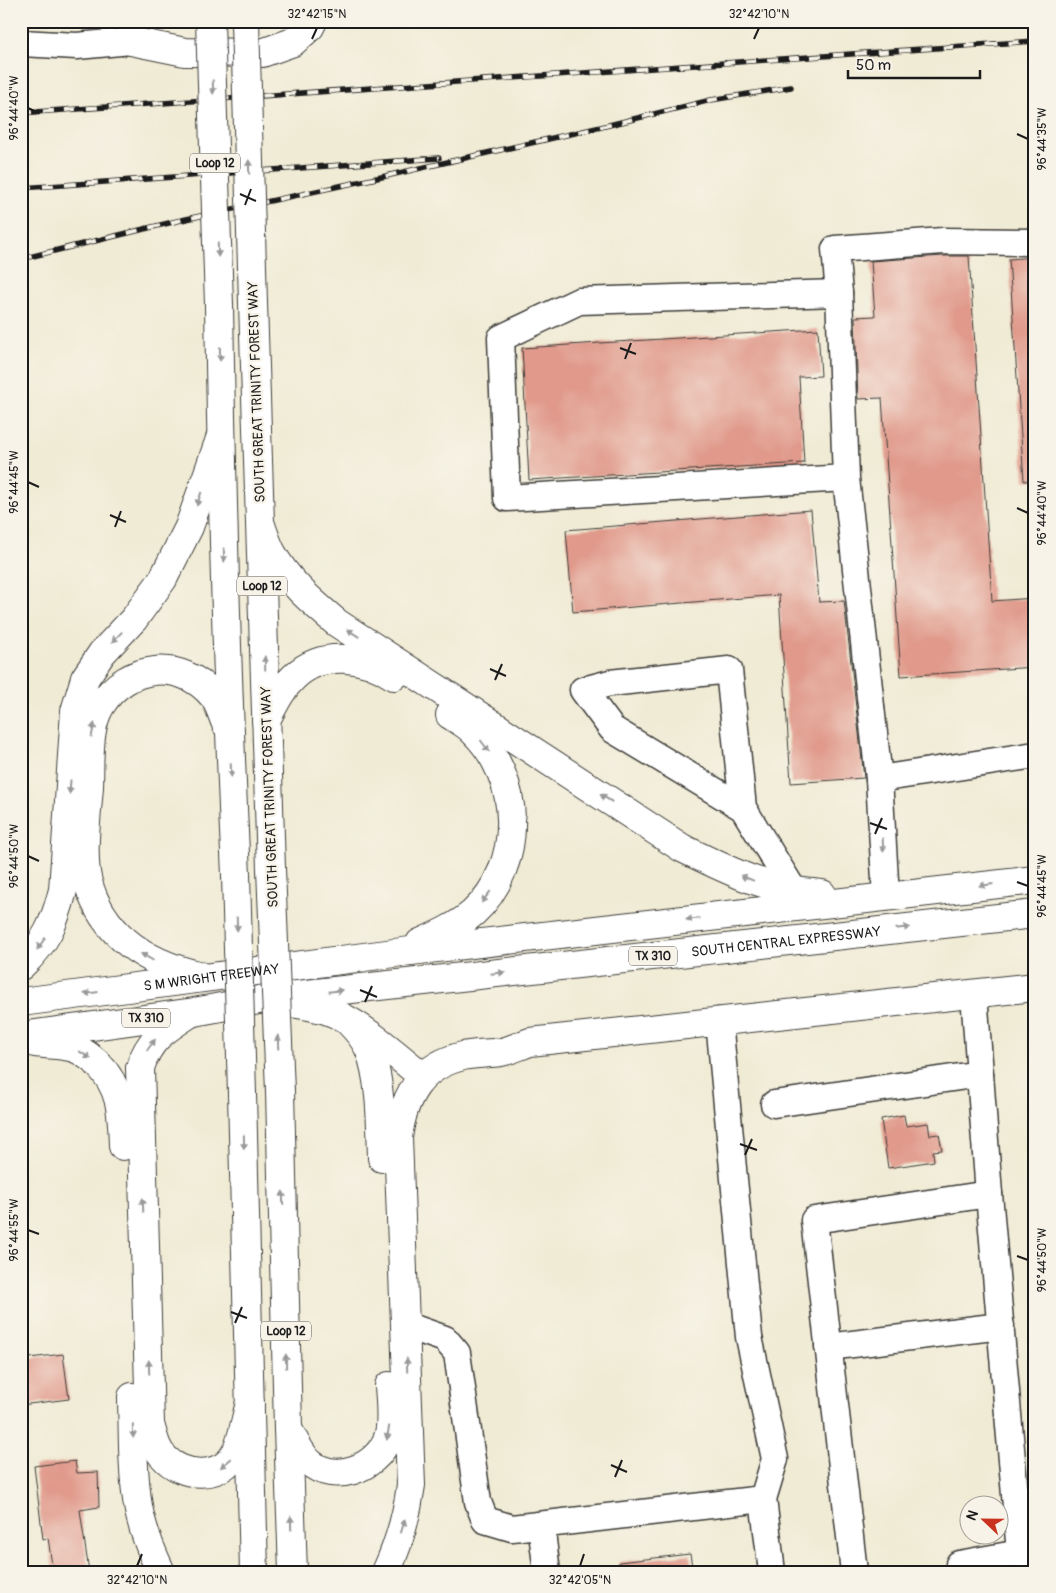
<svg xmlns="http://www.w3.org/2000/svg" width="1056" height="1593" viewBox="0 0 1056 1593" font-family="Pangolin,sans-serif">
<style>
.building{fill:#e0998a}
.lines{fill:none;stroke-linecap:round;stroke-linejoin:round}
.minor-casing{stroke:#3c3b38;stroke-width:29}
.major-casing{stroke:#3c3b38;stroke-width:30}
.minor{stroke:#fff;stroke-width:26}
.major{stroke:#fff;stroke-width:28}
.rail-casing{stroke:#1c1c1c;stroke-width:5.5}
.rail{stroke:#f7f3e8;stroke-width:4;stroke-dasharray:11;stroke-linecap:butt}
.major-bridge-casing{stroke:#3c3b38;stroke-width:30;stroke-linecap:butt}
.major-bridge{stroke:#fff;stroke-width:28}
.oneway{fill:#999}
.ticks{fill:none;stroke:#1c1c1c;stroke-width:2}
.labels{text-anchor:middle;stroke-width:4.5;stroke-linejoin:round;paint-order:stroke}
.shield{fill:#f7f3e8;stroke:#5e5c59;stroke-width:1}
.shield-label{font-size:12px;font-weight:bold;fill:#1c1c1c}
.street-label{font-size:14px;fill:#1c1c1c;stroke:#f7f3e8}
.neatline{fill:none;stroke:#1c1c1c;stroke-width:2}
.ticks-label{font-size:12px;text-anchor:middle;fill:#1c1c1c}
</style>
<rect width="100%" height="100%" fill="#f7f3e8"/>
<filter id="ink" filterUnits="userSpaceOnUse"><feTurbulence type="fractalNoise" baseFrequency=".02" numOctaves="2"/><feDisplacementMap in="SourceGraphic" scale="10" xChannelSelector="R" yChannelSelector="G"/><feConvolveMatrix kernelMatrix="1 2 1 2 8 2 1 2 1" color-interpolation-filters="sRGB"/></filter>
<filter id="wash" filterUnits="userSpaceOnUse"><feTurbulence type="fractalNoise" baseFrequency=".0096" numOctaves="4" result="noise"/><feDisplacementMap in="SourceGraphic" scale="20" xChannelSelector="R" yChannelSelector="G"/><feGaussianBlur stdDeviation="1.12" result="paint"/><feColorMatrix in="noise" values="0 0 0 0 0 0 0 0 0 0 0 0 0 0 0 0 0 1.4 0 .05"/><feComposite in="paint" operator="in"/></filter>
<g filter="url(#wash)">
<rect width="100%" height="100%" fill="#f0ebd4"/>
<g id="blocks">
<g class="building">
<path d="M943,256h26l23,345 43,-3v69l-134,9 -19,-278 -24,1 -3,-82 20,-1 -4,-55z"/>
<path d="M1035,257v223l-11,1 -15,-222z"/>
<path d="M818,329l3,47 -22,1 5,86 -275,17 -7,-132z"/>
<path d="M811,510l8,92 25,-1 20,177 -73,5 -12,-188 -206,17 -7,-82z"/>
<path d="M904,1115l2,11 22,-3 2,12 9,-1 3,16 -9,1 1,10 -46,7 -7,-49z"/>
<path d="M63,1354l6,45 -48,6v-46z"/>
<path d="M75,1461l2,12 21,-1 1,35 -19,3 9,62h-36l-5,-34 -5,1 -9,-73z"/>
<path d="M690,1554l3,18h-74v-10z"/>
</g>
</g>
</g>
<g filter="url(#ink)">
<use href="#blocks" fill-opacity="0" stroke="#3c3b38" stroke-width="1"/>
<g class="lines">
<g class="minor-casing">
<g id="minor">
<path d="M21,43l56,3 54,-5"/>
<path d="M839,293l-4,-44 108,-8 92,1"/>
<path d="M846,478l-7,-185 -260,8 -78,37 6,160 339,-20 33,301 7,118"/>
<path d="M879,779l156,-24"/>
<path d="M743,808l-131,-79 -29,-39 27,-7 119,-13 14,138 51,83"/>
<path d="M974,994l15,200 31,359"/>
<path d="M774,1104l206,-30"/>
<path d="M405,1325l40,14 12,14 21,149 7,18 27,8 251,-29 12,-40 -26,-122 -30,-316"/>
<path d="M828,1347l173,-21"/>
<path d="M763,1499l9,73"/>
<path d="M541,1525l6,47"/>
<path d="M854,1572l-40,-352 175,-26"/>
<path d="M960,1572l-1,-8 61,-11 14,11"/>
</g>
</g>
<g class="major-casing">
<g id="major">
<path d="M130,21l1,20 54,11 77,1 31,-11 17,-15 3,-6"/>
<path d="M253,303l18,566"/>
<path d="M219,305c3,190 8,380 17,570"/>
<path d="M261,525c3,9 6,18 10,26 15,29 41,51 66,72l345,225c49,24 84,42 140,46"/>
<path d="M266,720c8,-15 15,-31 28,-43 28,-27 70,-21 100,-1"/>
<path d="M420,943c18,-8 38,-17 53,-30 52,-48 50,-135 -1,-183 -6,-6 -14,-10 -22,-15"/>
<path d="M21,966c25,-23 34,-44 42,-76l12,-179 10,-33 17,-25 32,-34 29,-40 26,-52 32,-91"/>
<path d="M198,975c-51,-12 -95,-39 -110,-93 -7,-25 -1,-68 1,-95 1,-26 -2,-59 12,-82 26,-41 81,-47 112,-9 6,7 9,19 13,28"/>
<path id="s1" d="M21,1002l381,-50 633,-72"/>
<path d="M291,1003c12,2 24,4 35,7 32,11 71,45 97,67"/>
<path d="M189,1014c-25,16 -40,25 -49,54l10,356c3,10 5,24 13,32 19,22 59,24 73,-4 6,-11 10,-36 14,-49"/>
<path d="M348,1021c8,8 16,17 21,28 12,29 12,78 13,109"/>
<path id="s2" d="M21,1036l173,-24 76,-14 765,-84"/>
<path d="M35,1043c12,2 27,1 39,5 9,3 16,9 23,15 25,25 25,51 26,83"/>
<path d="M280,1091l8,338 5,143"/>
<path d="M242,1094l12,478"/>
<path d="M132,1397c1,36 0,73 6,109 4,22 13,45 23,66"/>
<path d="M288,1429c6,11 12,24 21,33 25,22 66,7 78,-22 6,-13 3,-39 2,-54"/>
<path d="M386,1572c13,-28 21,-57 25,-87l-13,-347c5,-41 22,-72 65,-82 12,-3 26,-2 38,-4 10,-2 20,-7 29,-10l505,-55"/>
</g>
</g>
<use href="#minor" class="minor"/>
<use href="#major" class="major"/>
<g class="rail-casing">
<g id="rail">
<path d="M21,113l1014,-72"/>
<path d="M21,188l418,-30"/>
<path d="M21,259l156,-38 209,-45 215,-49 110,-27 80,-13"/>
</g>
</g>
<use href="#rail" class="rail"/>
<g class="major-bridge-casing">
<g id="major-bridge">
<path d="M210,21l9,284"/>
<path d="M245,21l8,282"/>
<path d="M271,869l9,222"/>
<path d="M236,875l6,219"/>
</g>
</g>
<use href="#major-bridge" class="major-bridge"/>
</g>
<defs><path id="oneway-solid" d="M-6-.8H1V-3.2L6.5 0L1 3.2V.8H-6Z" transform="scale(1.25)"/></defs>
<g class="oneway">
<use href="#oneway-solid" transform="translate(213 87) rotate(88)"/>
<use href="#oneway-solid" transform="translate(249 167) rotate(-92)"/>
<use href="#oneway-solid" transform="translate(218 250) rotate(88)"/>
<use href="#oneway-solid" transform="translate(220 354) rotate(89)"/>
<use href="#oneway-solid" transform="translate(199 499) rotate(109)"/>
<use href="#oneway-solid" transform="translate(224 555) rotate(88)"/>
<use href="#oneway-solid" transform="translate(353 633) rotate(-147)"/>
<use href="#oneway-solid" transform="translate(117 637) rotate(134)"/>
<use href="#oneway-solid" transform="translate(265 663) rotate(-92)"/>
<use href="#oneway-solid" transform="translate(93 730) rotate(-78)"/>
<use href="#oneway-solid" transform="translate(485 746) rotate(53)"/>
<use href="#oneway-solid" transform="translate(231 770) rotate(87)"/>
<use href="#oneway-solid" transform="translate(70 787) rotate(94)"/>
<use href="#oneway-solid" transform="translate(606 798) rotate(-147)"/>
<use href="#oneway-solid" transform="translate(883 845) rotate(86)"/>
<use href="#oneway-solid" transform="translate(747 878) rotate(-158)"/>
<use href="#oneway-solid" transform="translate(986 885) rotate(173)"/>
<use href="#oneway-solid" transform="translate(486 897) rotate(128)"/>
<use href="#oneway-solid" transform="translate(693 919) rotate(174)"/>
<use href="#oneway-solid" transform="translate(237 924) rotate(88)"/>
<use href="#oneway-solid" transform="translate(903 928) rotate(-6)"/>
<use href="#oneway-solid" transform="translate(41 944) rotate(124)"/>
<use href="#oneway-solid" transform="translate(147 957) rotate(-150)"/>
<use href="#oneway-solid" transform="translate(498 973) rotate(-6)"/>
<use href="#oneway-solid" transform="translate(336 991) rotate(-6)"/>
<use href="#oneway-solid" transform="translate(91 993) rotate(173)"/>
<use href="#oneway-solid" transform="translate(278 1042) rotate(-92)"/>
<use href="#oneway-solid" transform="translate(151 1045) rotate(-53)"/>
<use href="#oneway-solid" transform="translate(85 1055) rotate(32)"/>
<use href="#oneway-solid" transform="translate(244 1142) rotate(89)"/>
<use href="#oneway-solid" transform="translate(283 1198) rotate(-91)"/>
<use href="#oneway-solid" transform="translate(143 1205) rotate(-92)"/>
<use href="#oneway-solid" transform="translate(286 1361) rotate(-91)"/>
<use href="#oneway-solid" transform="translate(407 1365) rotate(-92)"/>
<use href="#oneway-solid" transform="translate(149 1367) rotate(-92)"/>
<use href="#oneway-solid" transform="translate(133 1431) rotate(88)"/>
<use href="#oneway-solid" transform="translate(388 1433) rotate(100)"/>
<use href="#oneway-solid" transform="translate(226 1463) rotate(140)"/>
<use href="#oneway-solid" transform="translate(291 1523) rotate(-92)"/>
<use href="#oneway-solid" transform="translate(403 1526) rotate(-73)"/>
</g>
</g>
<path class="ticks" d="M312,39l5,-11M754,39l5,-11M28,108l11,5M1017,134l11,5M240,194l16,7M245,205l6,-16M620,348l16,6M625,359l6,-16M28,482l11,5M1017,508l11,5M110,515l16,7M115,527l6,-16M490,669l16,7M495,680l7,-16M870,823l17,6M875,834l7,-16M28,856l11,5M1017,882l11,4M360,990l17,7M365,1002l7,-16M740,1144l17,6M745,1155l7,-16M28,1230l11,4M1017,1256l11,4M231,1312l16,6M235,1323l7,-16M611,1465l16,7M615,1477l7,-17M137,1566l5,-12M580,1566l4,-12"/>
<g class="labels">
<g class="shield">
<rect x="190" y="153.5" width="50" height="19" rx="4"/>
<rect x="237" y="576.5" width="50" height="19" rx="4"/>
<rect x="629" y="946.5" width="48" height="19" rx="4"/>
<rect x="122" y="1008.5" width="48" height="19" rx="4"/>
<rect x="261" y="1321.5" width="50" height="19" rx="4"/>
</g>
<g class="shield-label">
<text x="215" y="167">Loop 12</text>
<text x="262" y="590">Loop 12</text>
<text x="653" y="960">TX 310</text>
<text x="146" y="1022">TX 310</text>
<text x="286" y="1335">Loop 12</text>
</g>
<g class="street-label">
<text transform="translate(256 392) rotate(-92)" y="5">SOUTH GREAT TRINITY FOREST WAY</text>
<text transform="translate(269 797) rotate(-92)" y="5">SOUTH GREAT TRINITY FOREST WAY</text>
<text dy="5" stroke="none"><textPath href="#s2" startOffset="771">SOUTH CENTRAL EXPRESSWAY</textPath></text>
<text dy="5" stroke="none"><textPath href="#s1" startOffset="192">S M WRIGHT FREEWAY</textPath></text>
</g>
</g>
<rect width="1056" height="1593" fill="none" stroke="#f7f3e8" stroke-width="55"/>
<g transform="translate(984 1520) rotate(292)"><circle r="24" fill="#f7f3e8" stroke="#9f9d96"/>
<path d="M0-4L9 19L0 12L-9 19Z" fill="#c8321e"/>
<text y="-8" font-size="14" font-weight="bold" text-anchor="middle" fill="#1c1c1c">N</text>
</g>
<path d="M848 70v8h132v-8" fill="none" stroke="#1c1c1c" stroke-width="2.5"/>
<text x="856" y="70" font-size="15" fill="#1c1c1c" stroke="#f7f3e8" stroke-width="4" paint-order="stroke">50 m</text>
<rect x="28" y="28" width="1000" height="1538" class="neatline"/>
<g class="ticks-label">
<text x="317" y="18">32°42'15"N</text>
<text x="759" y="18">32°42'10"N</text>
<text transform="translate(14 108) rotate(-90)" y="4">96°44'40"W</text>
<text transform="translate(1042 139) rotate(-90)" y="4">96°44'35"W</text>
<text transform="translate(14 482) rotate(-90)" y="4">96°44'45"W</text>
<text transform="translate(1042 513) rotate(-90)" y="4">96°44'40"W</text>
<text transform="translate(14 856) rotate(-90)" y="4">96°44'50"W</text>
<text transform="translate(1042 886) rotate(-90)" y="4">96°44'45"W</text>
<text transform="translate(14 1230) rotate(-90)" y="4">96°44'55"W</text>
<text transform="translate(1042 1260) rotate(-90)" y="4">96°44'50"W</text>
<text x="137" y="1584">32°42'10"N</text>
<text x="580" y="1584">32°42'05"N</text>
</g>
</svg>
